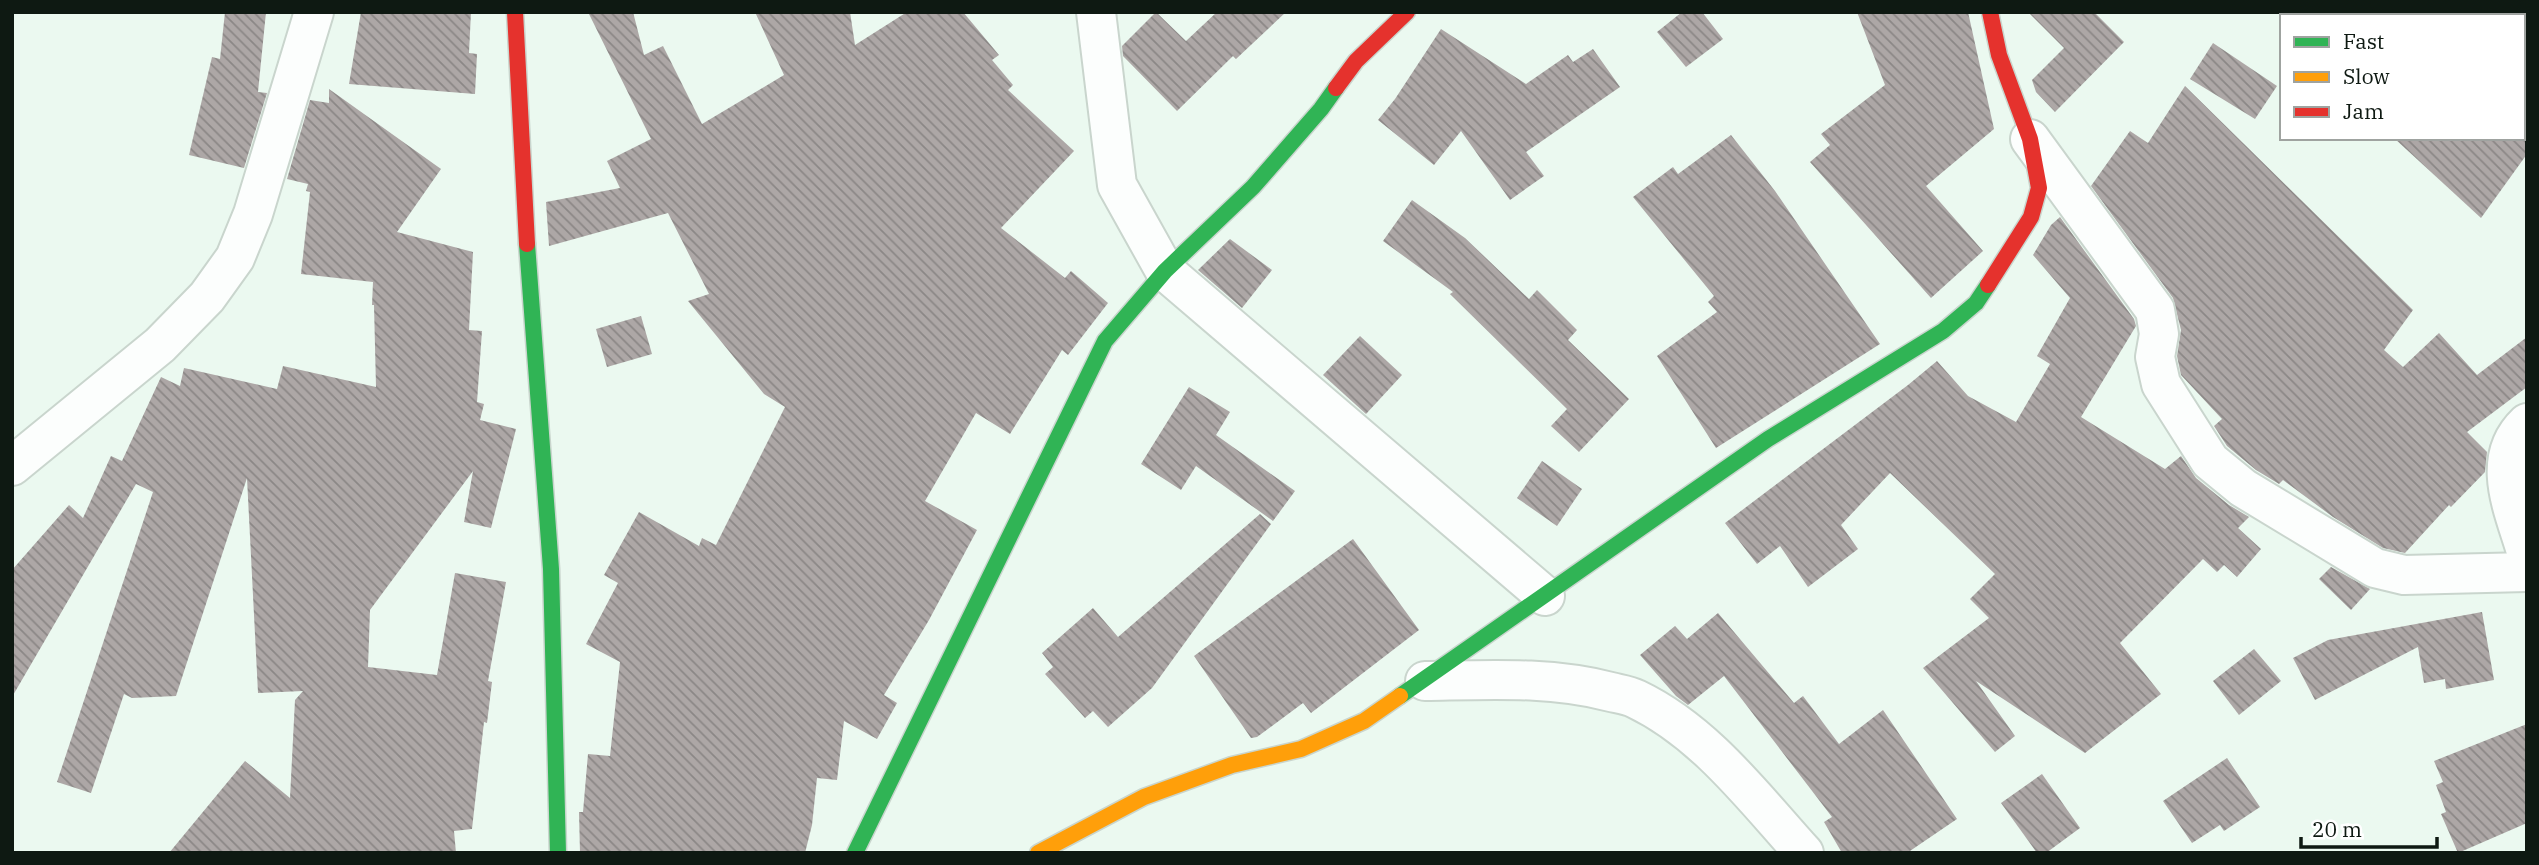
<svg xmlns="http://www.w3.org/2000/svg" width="2539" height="865" viewBox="0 0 2539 865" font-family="'IBM Plex Serif',serif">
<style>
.building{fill:url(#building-back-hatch)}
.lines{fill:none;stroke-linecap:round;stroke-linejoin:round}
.street-casing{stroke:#c9d5cd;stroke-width:42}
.fast-casing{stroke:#c9d5cd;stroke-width:19}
.slow-casing{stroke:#c9d5cd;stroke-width:19}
.jam-casing{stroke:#c9d5cd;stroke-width:19}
.street{stroke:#fcfefd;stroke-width:38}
.fast{stroke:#30b455;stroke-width:16}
.slow{stroke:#ff9f0a;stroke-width:16}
.jam{stroke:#e5322d;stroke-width:16}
</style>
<defs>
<pattern id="building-back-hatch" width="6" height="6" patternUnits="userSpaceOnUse" patternTransform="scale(1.75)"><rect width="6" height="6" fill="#ada7a6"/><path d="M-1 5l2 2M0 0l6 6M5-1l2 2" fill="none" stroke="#8b8786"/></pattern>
</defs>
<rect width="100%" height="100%" fill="#ebf9f0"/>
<g class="building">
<path d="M225,12h41l-8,80 9,1 -23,75 -55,-13 23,-98 8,2z"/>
<path d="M361,12h110l-2,41 8,1 -2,40 -126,-10z"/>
<path d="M588,12h45l11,43 19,-9 39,78 82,-49 -29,-63h95l5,33 52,-33h56l36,43 -7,5 21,25 -5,5 66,61 -73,77 64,50 6,-7 37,32 -40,52 -6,-5 -52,84 -34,-21 -51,88 52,29 -48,90 -45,75 13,8 -20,36 -33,-18 -7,59 -20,-2 -5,47 -7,28h-225l-1,-41h4l5,-58 22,2 10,-94 -34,-18 32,-61 -14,-8 35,-63 60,34 3,-8 14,7 69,-138 -21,-13 -76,-93 21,-7 -41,-81 -119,33 -3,-44 74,-14 -13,-27 44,-22z"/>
<path d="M1156,12l30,29 31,-29h69l-50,47 -3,-3 -56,55 -54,-55 -1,-10z"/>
<path d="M1682,12h20l21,27 -37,28 -29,-35z"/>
<path d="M1857,12h111l26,117 -68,57 57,65 -52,47 -121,-136 20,-17 -9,-11 64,-49z"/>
<path d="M2028,12h66l30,30 -69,70 -19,-20 -4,-12 32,-32z"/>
<path d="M1441,29l85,55 42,-29 5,7 20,-13 27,38 -94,65 18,24 -34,24 -49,-69 -27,34 -56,-45 17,-21z"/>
<path d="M2213,43l64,43 -22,33 -65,-40z"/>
<path d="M2185,86l228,224 -29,40 19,17 36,-34 38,42 50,-38v50l-60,45 20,20 -2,20 -34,35 -2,-2 -44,48 -22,-5 -50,-31 -50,-37 -4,4 -23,-14 -29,-24 -13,-20 8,-7 -41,-44 -4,-19 4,-26 -8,-32 -82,-112 39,-55 18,12z"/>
<path d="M329,89l112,80 -44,63 76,20 -4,78 13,1 -5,71 7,2 -4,16 36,9 -25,99 -27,-6 9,-51 -103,139 -2,57 69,8 18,-102 51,9 -18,99 4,1 -5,41 -3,-1 -12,107 -18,2 2,22h-287l76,-92 45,37 5,-98 8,-9 -45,2 -11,-215 -71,218 -44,2 -8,-4 -33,99 -34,-11 96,-290 -17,-8 -124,213v-127l57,-65 14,13 28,-62 11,5 39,-84 19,9 4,-18 93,21 6,-23 93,21 -2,-82h-2l1,-23 -72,-8 9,-82 -4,-1 2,-7 -21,-5 23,-79 19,3z"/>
<path d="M1731,135l44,56 105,153 -164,104 -59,-92 60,-44 -9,-10 6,-6 -81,-99 40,-30 5,7z"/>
<path d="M2394,138h133v16l-46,64z"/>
<path d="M1412,200l53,38 64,61 8,-9 40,40 -9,10 61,59 -50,53 -28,-26 16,-17 -117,-115 3,-2 -70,-51z"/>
<path d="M2060,217l74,102 2,7 -55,91 84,52 16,-13 15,22 33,27 20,12 -11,11 23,21 -24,28 -13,-12 -7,7 -14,-13 -83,84 41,51 -76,59 -109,-72 39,55 -20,16 -72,-84 66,-50 -19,-19 25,-25 -105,-101 -49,52 17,24 -50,38 -28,-41 -23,18 -32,-41 183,-138 29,-24 31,35 48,26 34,-58 -13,-8 33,-58 -37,-43 18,-30z"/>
<path d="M1230,239l42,31 -30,38 -44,-38z"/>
<path d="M641,316l11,38 -45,13 -11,-38z"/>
<path d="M1360,336l42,39 -36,39 -43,-39z"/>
<path d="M1189,387l41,25 -14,23 79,56 -22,30 -77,-55 -15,24 -40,-26z"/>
<path d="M1542,461l40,28 -25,37 -40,-28z"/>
<path d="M1260,514l11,10 -119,164 -44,39 -15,-16 -8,7 -40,-44 8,-7 -11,-14 51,-45 25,29z"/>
<path d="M1353,539l66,91 -108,83 -8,-10 -46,34 -6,1 -57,-82z"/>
<path d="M2331,567l39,22 -19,21 -32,-31z"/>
<path d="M2482,612l12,68 -48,9 -1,-10 -21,4 -6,-36 -103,53 -22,-42 35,-18z"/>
<path d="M1718,613l76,90 9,-7 36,48 44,-34 74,109 -50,34h-65l-18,-31 8,-5 -108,-141 -36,29 -12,-9 -36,-41 35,-29 12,13z"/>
<path d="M2254,649l27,32 -42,34 -26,-34z"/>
<path d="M2527,724v99l-69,30 -17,-39 5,-2 -10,-27 7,-3 -9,-21z"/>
<path d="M2227,758l33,49 -36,24 -4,-6 -28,18 -29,-42z"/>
<path d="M2042,774l38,54 -34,25h-9l-36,-50z"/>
</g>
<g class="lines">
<g class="street-casing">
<g id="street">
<path d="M1096,12l21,173 48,86 380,325"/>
<path d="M2030,139l125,171 4,24 -4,23 6,27 49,77 33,27 132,80 29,7 123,-3"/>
<path d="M2527,423c-39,37 -12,89 0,132"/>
<path d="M12,466l148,-121 47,-48 28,-39 18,-44 61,-202"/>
<path d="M1425,681c62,-1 125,-5 186,11 8,2 17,3 25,7 69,33 118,99 168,154"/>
</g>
</g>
<g class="fast-casing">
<g id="fast">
<path d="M527,244l24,325 7,284"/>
<path d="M1400,696l368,-257 175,-108 33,-28 12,-18"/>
<path d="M855,853l250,-512 60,-70 88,-84 68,-78 15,-21"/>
</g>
</g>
<g class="slow-casing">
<path id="slow" d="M1038,853l106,-56 88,-32 69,-16 63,-28 36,-25"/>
</g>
<g class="jam-casing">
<g id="jam">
<path d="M515,12l12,232"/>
<path d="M1336,88l20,-27 51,-49"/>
<path d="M1988,285l43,-68 8,-29 -9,-49 -31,-84 -9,-43"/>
</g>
</g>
<use href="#street" class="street"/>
<use href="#fast" class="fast"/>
<use href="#slow" class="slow"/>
<use href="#jam" class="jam"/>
</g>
<rect width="2539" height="865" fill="none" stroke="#0e1912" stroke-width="28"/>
<rect x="2280" y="14" width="245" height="126" fill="#ffffff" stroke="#9fa3a0" stroke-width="2"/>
<rect x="2294" y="37" width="35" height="10" fill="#30b455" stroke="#9fa3a0" stroke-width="2"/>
<text x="2343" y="49" font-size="21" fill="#0e1912">Fast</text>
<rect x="2294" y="72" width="35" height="10" fill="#ff9f0a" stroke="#9fa3a0" stroke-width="2"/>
<text x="2343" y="84" font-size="21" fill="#0e1912">Slow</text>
<rect x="2294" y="107" width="35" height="10" fill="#e5322d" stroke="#9fa3a0" stroke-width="2"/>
<text x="2343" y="119" font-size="21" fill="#0e1912">Jam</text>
<path d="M2301 837v10h136v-10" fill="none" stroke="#0e1912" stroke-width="3.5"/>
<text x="2312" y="837" font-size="21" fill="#0e1912" stroke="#ffffff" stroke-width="5" paint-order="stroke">20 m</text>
</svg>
